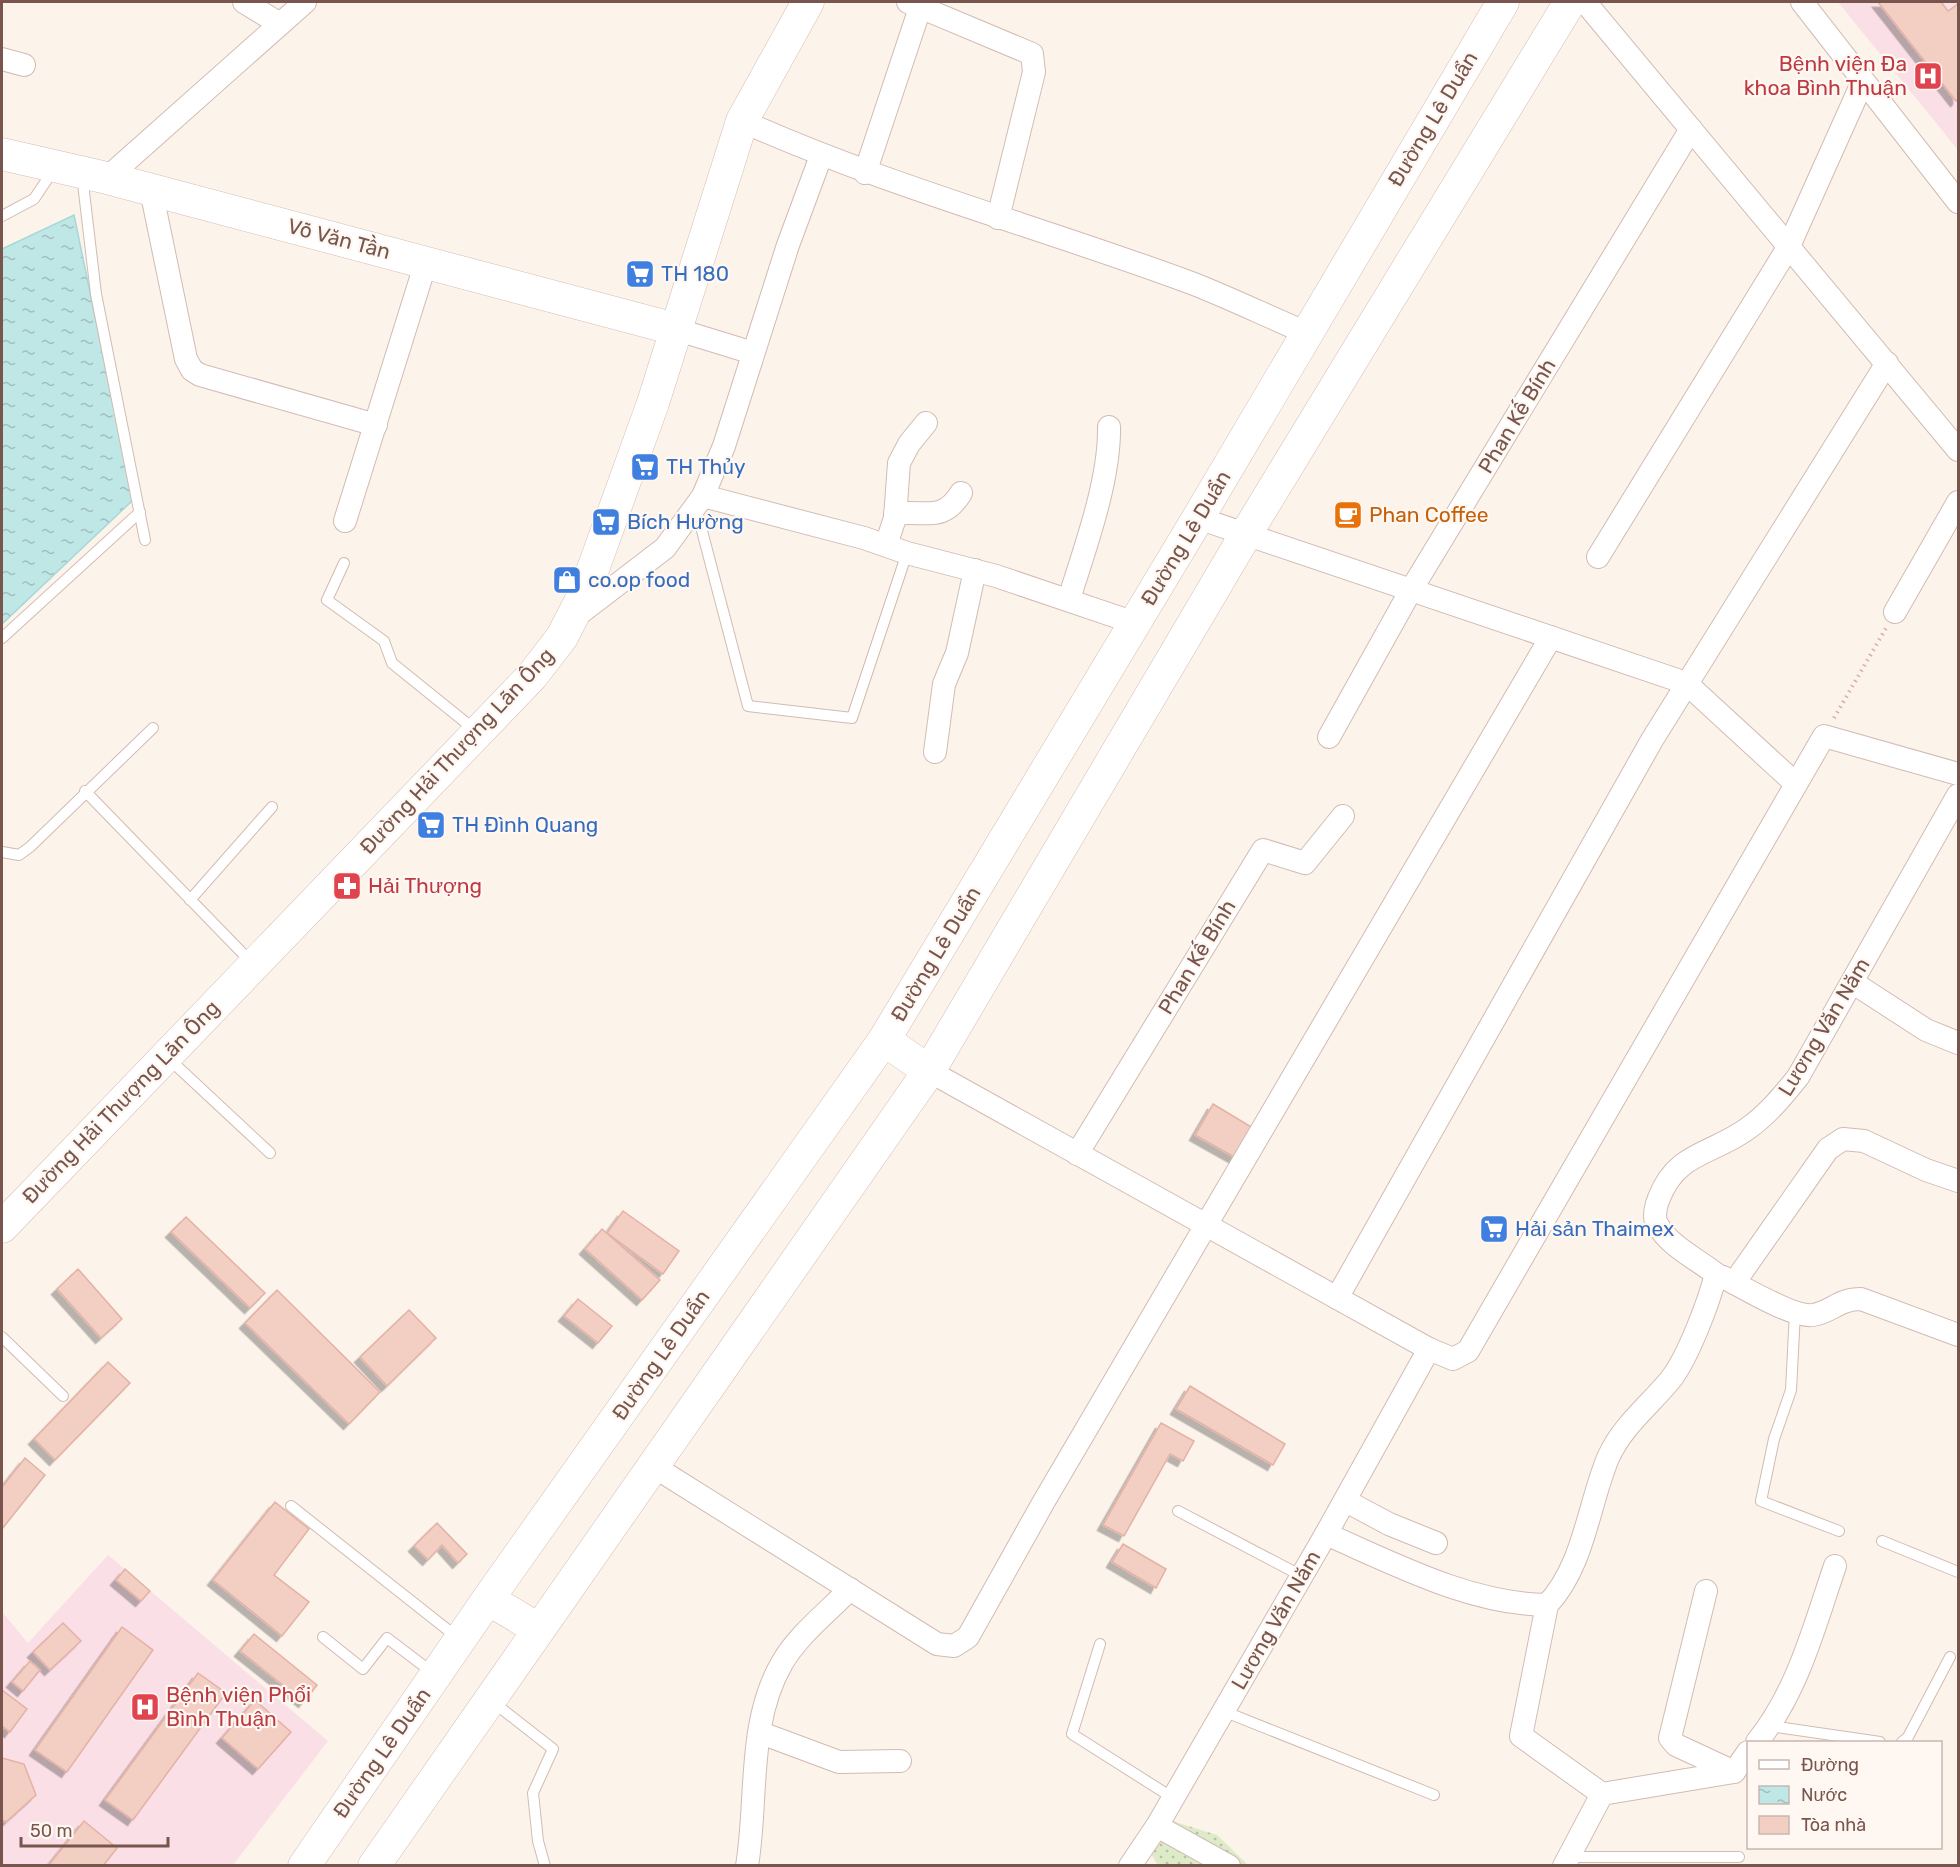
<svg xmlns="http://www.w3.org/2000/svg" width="1960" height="1867" viewBox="0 0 1960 1867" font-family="Rubik,sans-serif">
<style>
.medical{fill:#fadfe7}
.grass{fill:url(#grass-dots)}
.water{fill:url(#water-ripples);stroke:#a6d8d8;stroke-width:1.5}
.building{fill:#f2cec3;stroke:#e4b1a4;stroke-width:1.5;filter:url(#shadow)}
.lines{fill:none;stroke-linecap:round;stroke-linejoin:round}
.lane-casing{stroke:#d2bbb3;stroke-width:12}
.street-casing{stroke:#d2bbb3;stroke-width:24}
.secondary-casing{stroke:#d7bcb3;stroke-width:33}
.path{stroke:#d7b0a6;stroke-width:4;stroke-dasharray:1.5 4.5;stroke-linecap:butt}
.lane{stroke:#fff;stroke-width:10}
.street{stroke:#fff;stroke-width:22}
.secondary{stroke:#fff;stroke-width:32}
.labels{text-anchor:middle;stroke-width:4.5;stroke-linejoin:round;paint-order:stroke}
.health-label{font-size:21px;fill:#be3a42;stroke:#fff8f2;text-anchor:start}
.street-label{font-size:21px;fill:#78564e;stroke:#fff8f2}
.shop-label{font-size:21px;fill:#366cbe;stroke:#fff8f2;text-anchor:start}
.food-label{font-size:21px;fill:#c56008;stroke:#fff8f2;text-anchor:start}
</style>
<defs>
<pattern id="grass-dots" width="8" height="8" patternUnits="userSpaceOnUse" patternTransform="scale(1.5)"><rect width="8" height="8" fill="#ddebc9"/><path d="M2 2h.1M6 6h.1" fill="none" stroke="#b8c1a5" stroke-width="1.8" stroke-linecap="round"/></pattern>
<pattern id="water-ripples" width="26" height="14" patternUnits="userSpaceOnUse" patternTransform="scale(1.5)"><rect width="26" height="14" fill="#bfe7e6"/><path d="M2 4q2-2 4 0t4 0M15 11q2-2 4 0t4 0" fill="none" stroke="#a0bebd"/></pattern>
<filter id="shadow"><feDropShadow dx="-5.5" dy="5.5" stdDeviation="0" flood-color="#0004"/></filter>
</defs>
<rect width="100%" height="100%" fill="#fcf3eb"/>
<g class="medical">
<path d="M1838,2h120v148z"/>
<path d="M108,1555l220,186 -95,124h-231v-253l26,31z"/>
</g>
<path class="grass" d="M1169,1820l48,15 31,30h-90l-9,-14z"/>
<path class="water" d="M74,215l59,285 -131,124v-375z"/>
<g class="building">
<path d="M1878,2h63l7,9 10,-7v95l-2,2z"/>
<path d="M1213,1104l40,24 -17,30 -41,-23z"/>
<path d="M623,1211l56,40 -16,23 -56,-41z"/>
<path d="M186,1217l79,76 -15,15 -79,-76z"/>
<path d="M602,1229l58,51 -18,20 -57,-51z"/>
<path d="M78,1269l44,50 -21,19 -44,-49z"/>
<path d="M277,1290l103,102 -31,32 -104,-101z"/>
<path d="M578,1299l34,27 -14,17 -34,-27z"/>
<path d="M409,1310l27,28 -49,48 -27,-29z"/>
<path d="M108,1362l22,21 -75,77 -21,-21z"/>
<path d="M1190,1386l95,58 -12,21 -97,-56z"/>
<path d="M1161,1423l33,18 -11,20 -13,-7 -46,82 -21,-11z"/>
<path d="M25,1458l20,17 -43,54v-42z"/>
<path d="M275,1502l34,27 -35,46 35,27 -27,34 -69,-56z"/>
<path d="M437,1523l30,31 -9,9 -16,-18 -14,15 -14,-14z"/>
<path d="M1123,1544l43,25 -10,19 -44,-26z"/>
<path d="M125,1569l25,22 -9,10 -25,-21z"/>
<path d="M63,1623l18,18 -31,29 -17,-18z"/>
<path d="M122,1627l31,23 -86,122 -32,-22z"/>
<path d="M254,1634l63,51 -13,17 -64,-51z"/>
<path d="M30,1661l10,9 -17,21 -11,-9z"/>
<path d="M198,1673l28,20 -93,127 -28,-20z"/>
<path d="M2,1690l25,19 -17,23 -8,-6z"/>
<path d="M255,1700l36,32 -33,37 -36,-31z"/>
<path d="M2,1758l22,6 12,31 -30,27 -4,-2z"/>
<path d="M84,1821l33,27 -14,18h-55z"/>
</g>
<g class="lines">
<g class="lane-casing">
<g id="lane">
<path d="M82,175l14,119 49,246"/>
<path d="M2,216l32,-17 20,-30"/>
<path d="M696,508l52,198 104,12 55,-165"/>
<path d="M344,563l-17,37 57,41 8,22 83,67"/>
<path d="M2,638l138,-126"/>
<path d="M85,791l168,173"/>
<path d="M2,852l17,3 11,-8 123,-119"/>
<path d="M190,900l82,-93"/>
<path d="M167,1057l103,96"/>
<path d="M1795,1312l-4,78 -17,49 -13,62 78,30"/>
<path d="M2,1337l61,59"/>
<path d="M291,1506l167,132"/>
<path d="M1178,1511l122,64"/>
<path d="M1882,1541l76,31"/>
<path d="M323,1637l40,32 24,-31 46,35"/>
<path d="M1100,1644l-28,90 101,64"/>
<path d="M493,1702l60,47 -20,44 5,48 7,25"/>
<path d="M1223,1711l211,84"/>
<path d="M1770,1726l110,16"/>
<path d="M1902,1742l6,-5 42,-80"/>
<path d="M1568,1857h171"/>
</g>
</g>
<g class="street-casing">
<g id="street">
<path d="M244,2l36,22"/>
<path d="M908,2l124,52 2,18 -36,146"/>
<path d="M1585,2l373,448"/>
<path d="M1802,2l156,200"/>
<path d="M2,59l22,6"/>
<path d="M742,121c147,66 302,107 452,163 38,15 75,33 113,49"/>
<path d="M865,173l57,-171"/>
<path d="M107,178l198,-176"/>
<path d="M151,190l35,169 6,11 8,5 176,50"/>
<path d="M675,329l78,24"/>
<path d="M703,496l161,42 43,15 89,23 139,47"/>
<path d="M895,514c29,-5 47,10 66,-21"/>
<path d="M1198,518l488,165 110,101"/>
<path d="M345,521l81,-259"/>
<path d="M886,545l9,-27 4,-55 10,-19 17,-21"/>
<path d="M1598,557l191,-311 74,-165"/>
<path d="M1069,599c16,-51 41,-119 40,-172"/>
<path d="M1895,612l63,-110"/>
<path d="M575,617l90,-69 38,-52 21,-50 64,-201 33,-89"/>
<path d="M1329,737l82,-147 280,-461"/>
<path d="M935,752l9,-68 13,-31 18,-83"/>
<path d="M1852,982l74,48 32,13"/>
<path d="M929,1071l500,278 24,10 15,-8 356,-615 134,38"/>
<path d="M1077,1154l186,-304 42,13 38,-47"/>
<path d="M1723,1277c20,10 70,41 90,38 19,-3 25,-16 48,-16l97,36"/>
<path d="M1734,1283l94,-134 15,-10 21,2 62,29 32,11"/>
<path d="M1337,1298l315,-558 235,-377"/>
<path d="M653,1466l284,178 17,2 14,-9 75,-134 508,-866"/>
<path d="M1346,1501l43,23 47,19"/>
<path d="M1326,1534l103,-185"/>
<path d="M1706,1591l-36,147 6,7 58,27"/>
<path d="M1547,1605l-26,131 81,58"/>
<path d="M761,1733l78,29 61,-1"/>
<path d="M1757,1742c41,-51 57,-115 78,-176"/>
<path d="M1157,1826l72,40"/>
<path d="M747,1866c11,-66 0,-143 35,-203 16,-28 46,-51 68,-74"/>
<path d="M1130,1866l27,-40 169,-292c69,30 144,70 221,71 37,-39 41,-99 61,-147 14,-32 41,-52 63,-79 17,-22 38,-77 45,-105 -19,-15 -47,-28 -59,-50 -4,-7 -1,-19 2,-26 18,-46 52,-43 88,-69 20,-14 35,-32 51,-52l160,-282"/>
<path d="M1564,1866l38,-72 132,-22 14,-20"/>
</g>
</g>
<g class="secondary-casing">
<g id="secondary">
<path d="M2,154l105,24 568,151"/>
<path d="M884,1040l45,31"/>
<path d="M2,1227l530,-551 30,-39 22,-43 69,-191 89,-282 66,-119"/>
<path d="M488,1599l50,30"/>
<path d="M304,1866l184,-267 396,-559 314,-522 305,-516"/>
<path d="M374,1866l555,-795 317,-537 324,-532"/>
</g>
</g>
<path class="path" d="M1834,718l52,-90"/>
<use href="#lane" class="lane"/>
<use href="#street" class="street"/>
<use href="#secondary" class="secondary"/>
</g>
<defs>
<g id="hospital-square" transform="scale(1.5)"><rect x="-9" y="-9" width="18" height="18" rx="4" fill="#e0444e" stroke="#fff8f2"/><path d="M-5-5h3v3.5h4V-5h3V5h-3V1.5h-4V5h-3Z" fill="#fff"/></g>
<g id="supermarket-square" transform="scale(1.5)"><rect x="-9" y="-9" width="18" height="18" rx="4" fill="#3f7fe0" stroke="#fff8f2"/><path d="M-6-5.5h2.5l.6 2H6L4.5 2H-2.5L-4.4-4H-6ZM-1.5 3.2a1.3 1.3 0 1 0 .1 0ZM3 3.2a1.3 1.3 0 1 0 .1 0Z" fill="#fff"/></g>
<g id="cafe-square" transform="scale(1.5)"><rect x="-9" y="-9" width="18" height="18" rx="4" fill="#e8710a" stroke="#fff8f2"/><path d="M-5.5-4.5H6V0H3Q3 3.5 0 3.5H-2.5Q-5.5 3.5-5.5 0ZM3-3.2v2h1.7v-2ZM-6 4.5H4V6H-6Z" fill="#fff"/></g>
<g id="shop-square" transform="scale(1.5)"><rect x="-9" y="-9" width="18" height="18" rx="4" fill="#3f7fe0" stroke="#fff8f2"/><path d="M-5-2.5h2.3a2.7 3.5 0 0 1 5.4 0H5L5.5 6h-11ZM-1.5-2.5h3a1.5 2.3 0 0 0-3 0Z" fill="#fff"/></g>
<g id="pharmacy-square" transform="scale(1.5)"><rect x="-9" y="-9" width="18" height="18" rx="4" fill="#e0444e" stroke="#fff8f2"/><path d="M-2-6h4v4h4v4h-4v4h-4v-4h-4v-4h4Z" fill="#fff"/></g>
</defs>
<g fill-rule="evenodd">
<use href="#hospital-square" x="1928" y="76"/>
<use href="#supermarket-square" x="640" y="274"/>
<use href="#supermarket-square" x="645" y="467"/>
<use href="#cafe-square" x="1348" y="515"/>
<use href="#supermarket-square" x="606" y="522"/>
<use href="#shop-square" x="567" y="580"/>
<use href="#supermarket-square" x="431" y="825"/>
<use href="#pharmacy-square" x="347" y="886"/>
<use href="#supermarket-square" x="1494" y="1229"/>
<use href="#hospital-square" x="145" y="1707"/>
</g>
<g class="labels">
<g class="health-label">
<text x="1907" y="71" text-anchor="end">Bệnh viện Đa<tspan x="1907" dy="24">khoa Bình Thuận</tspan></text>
<text x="368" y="893">Hải Thượng</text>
<text x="166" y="1702">Bệnh viện Phổi<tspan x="166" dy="24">Bình Thuận</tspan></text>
</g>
<g class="street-label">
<text transform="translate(1433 119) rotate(-59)" y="7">Đường Lê Duẩn</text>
<text transform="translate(339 239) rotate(15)" y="7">Võ Văn Tần</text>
<text transform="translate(1517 416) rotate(-59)" y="7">Phan Kế Bính</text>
<text transform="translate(1186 538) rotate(-59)" y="7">Đường Lê Duẩn</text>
<text transform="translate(457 751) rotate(-47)" y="7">Đường Hải Thượng Lãn Ông</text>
<text transform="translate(936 954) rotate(-59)" y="7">Đường Lê Duẩn</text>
<text transform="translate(1197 957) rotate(-59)" y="7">Phan Kế Bính</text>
<text transform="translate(1824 1027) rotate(-59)" y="7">Lương Văn Năm</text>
<text transform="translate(121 1102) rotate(-46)" y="7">Đường Hải Thượng Lãn Ông</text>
<text transform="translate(661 1355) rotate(-55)" y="7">Đường Lê Duẩn</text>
<text transform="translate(1276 1620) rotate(-60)" y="7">Lương Văn Năm</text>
<text transform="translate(382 1753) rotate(-55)" y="7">Đường Lê Duẩn</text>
</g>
<g class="shop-label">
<text x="661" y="281">TH 180</text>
<text x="666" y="474">TH Thủy</text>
<text x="627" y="529">Bích Hường</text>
<text x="588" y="587">co.op food</text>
<text x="452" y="832">TH Đình Quang</text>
<text x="1515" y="1236">Hải sản Thaimex</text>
</g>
<g class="food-label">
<text x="1369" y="522">Phan Coffee</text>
</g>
</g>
<rect width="1960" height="1867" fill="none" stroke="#78564e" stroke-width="6"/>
<rect x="1747" y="1741" width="195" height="108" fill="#fff8f2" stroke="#c9b7b0" stroke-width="1.5"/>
<rect x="1759" y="1760" width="30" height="9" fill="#ffffff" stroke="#c9b7b0" stroke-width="1.5"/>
<text x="1801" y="1771" font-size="18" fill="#78564e">Đường</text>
<rect x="1759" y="1786" width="30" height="18" fill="url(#water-ripples)" stroke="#c9b7b0" stroke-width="1.5"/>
<text x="1801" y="1801" font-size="18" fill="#78564e">Nước</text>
<rect x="1759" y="1816" width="30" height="18" fill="#f2cec3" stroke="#c9b7b0" stroke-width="1.5"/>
<text x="1801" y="1831" font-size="18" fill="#78564e">Tòa nhà</text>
<path d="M21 1837v9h147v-9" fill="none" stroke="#78564e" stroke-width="3"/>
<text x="30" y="1837" font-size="18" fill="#78564e" stroke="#fff8f2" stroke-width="4.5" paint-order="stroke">50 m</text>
</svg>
